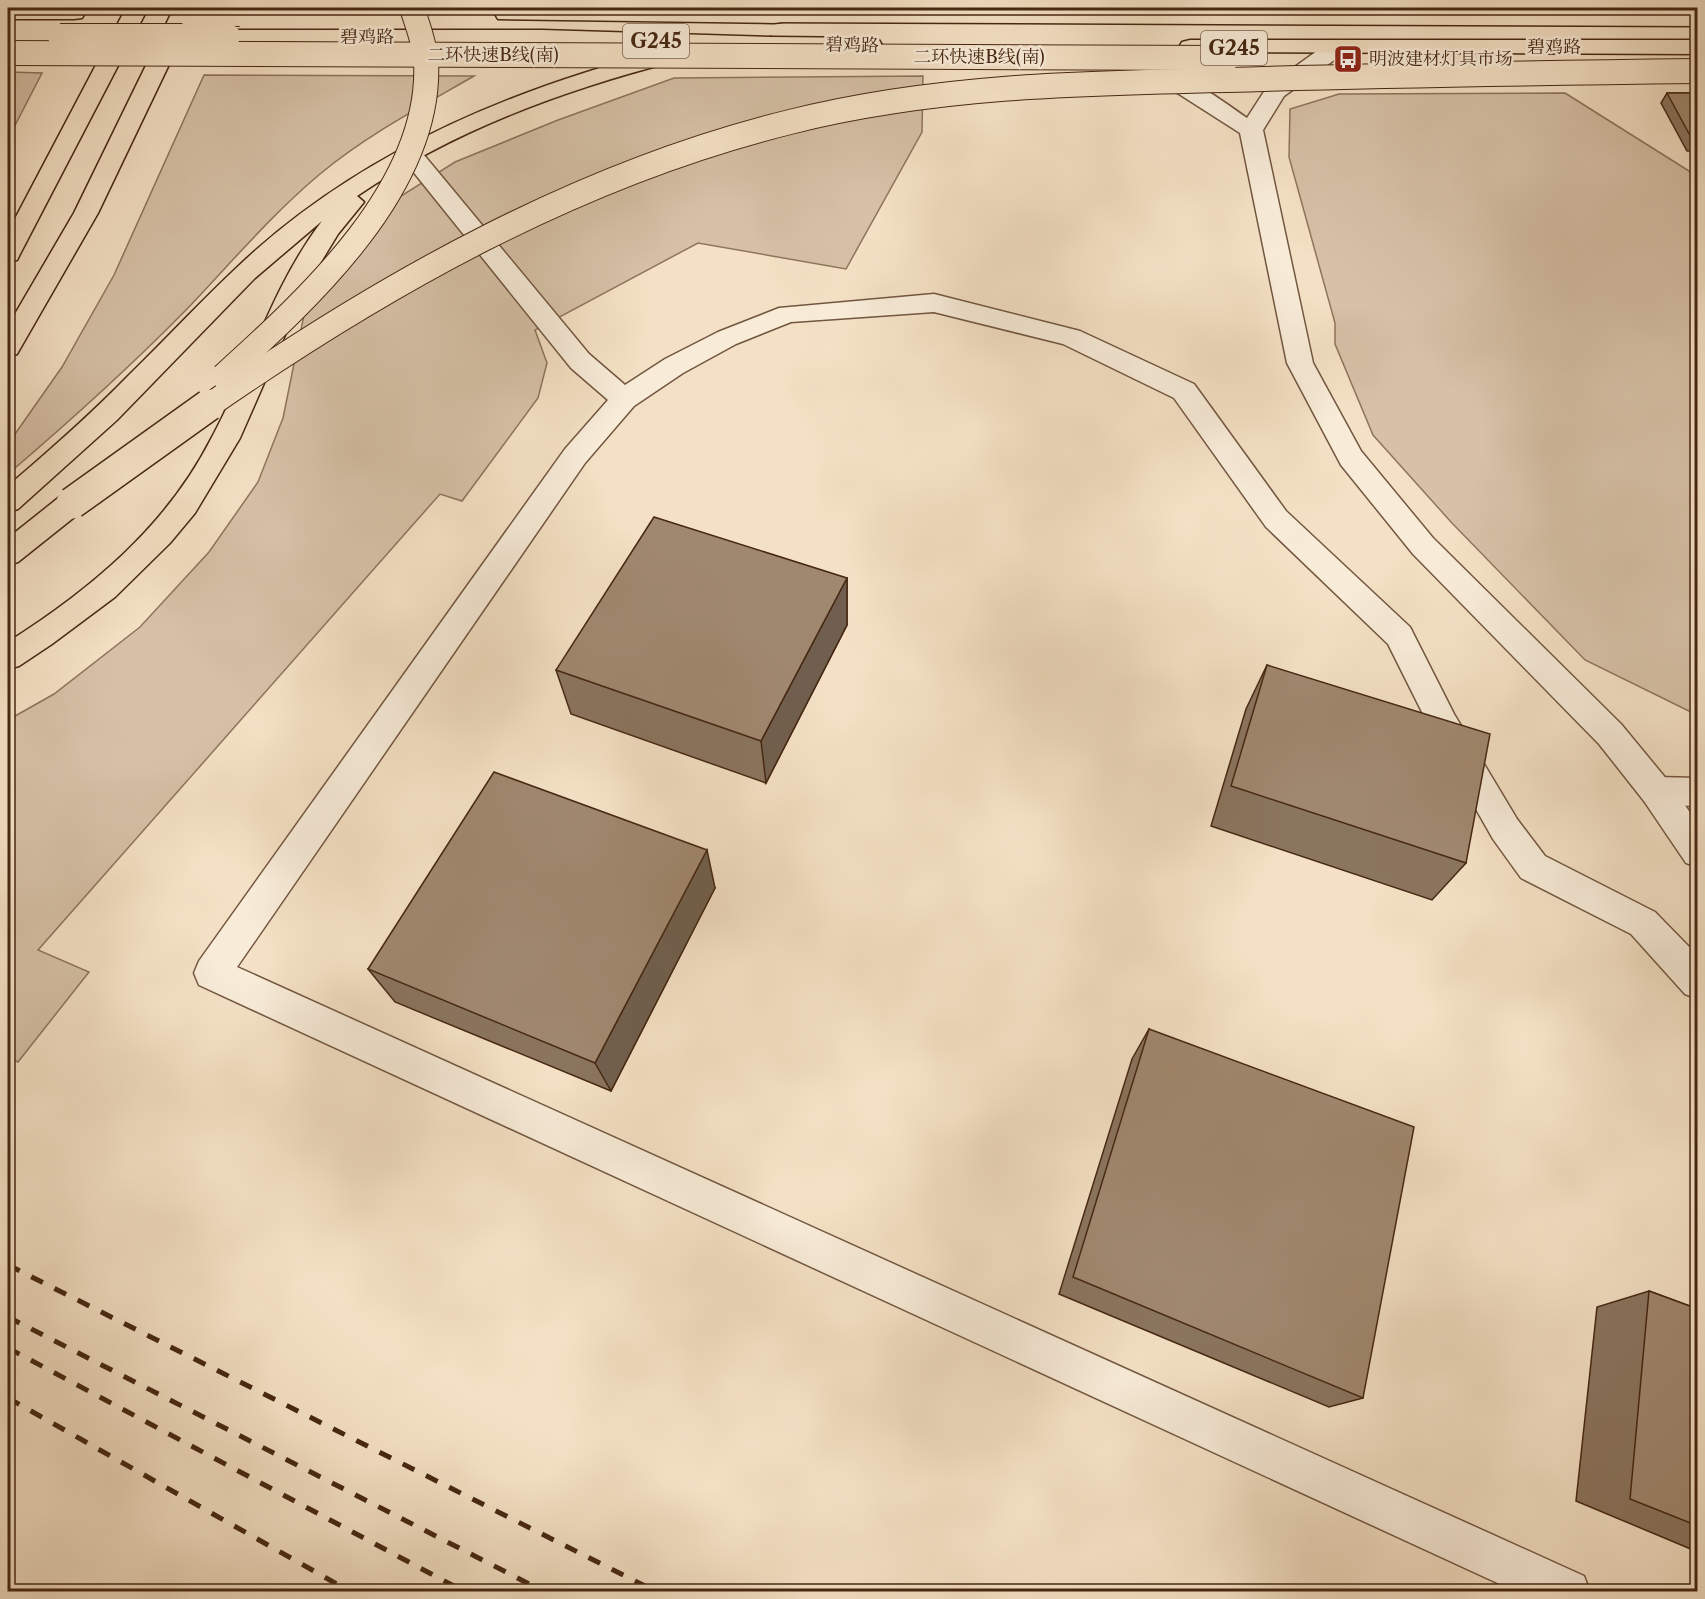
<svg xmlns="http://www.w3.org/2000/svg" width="1705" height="1599" viewBox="0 0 1705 1599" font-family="'Libre Caslon Text','Noto Serif SC',serif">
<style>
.green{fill:#d6c1a7;stroke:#8e745c;stroke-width:1.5}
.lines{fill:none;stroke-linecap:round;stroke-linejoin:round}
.service-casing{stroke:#72563f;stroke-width:3}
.minor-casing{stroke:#72563f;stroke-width:3}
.tertiary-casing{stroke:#72563f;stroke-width:3}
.primary-casing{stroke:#462712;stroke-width:3}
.trunk-casing{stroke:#462712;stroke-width:3}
.service{fill:#f8ecd9;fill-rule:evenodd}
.minor{fill:#f8ecd9;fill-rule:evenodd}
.tertiary{fill:#f8ecd9;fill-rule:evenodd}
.primary{fill:#f4e1c5;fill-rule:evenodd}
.trunk{fill:#f4e1c5;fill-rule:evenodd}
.rail{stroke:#462712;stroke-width:5;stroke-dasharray:13 13;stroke-linecap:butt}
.primary-bridge-casing{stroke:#462712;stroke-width:26;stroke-linecap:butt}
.trunk-bridge-far1-casing{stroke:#462712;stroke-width:26;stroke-linecap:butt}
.trunk-bridge-casing{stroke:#462712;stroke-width:34;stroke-linecap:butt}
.primary-bridge{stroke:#f4e1c5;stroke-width:24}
.trunk-bridge-far1{stroke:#f4e1c5;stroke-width:24}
.trunk-bridge{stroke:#f4e1c5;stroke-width:31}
.wall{fill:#8a755f;stroke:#462712;stroke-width:1.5}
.shaded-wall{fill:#705f4e;stroke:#462712;stroke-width:1.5}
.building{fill:#a0886f;stroke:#462712;stroke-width:1.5}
.labels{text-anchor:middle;stroke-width:5;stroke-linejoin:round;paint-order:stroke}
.far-street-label{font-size:18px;fill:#462712;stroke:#f8ecd9}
.far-poi-label{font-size:18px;fill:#462712;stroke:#f8ecd9;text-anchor:start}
.shield{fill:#f8ecd9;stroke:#7b624e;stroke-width:1.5}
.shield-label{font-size:20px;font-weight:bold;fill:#462712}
</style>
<rect width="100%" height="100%" fill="#f4e1c5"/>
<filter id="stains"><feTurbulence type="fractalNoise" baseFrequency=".00333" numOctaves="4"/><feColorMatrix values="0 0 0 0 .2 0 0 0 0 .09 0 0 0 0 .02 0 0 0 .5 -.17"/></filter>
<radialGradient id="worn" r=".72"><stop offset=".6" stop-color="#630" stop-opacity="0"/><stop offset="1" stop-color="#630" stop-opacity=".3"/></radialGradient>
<g class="green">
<path d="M8,72l34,1 -34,66z"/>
<path d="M204,75l270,1c-52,30 -107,59 -154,98 -49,41 -90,90 -134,136 -57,58 -117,112 -178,164v-30l54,-77 52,-92z"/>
<path d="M923,76l-1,56 -76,137 -148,-26 -163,87 12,33 -9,35 -76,103 -22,-7 -402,456 51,22 -71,90 -10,-5v-337l46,-26 86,-67 69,-75 49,-70 25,-64 22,-108 88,-109 62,-39 103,-42 116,-42z"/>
<path d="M1565,93l132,83v539l-112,-55 -134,-138 -78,-87 -38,-91v-21l-46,-166 1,-48 49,-15z"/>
</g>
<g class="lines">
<g class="service-casing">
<path id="service" d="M1379,8h11l2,13h-8z"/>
</g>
<g class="minor-casing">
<g id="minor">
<path d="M411,147l8,2 170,205 36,31 40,-26 53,-27 61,-24 155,-14 146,37 114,53 92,127 124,116 44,87 63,105 28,37 110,56 43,44v43l-13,-5 -54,-60 -110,-56 -28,-39 -61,-107 -44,-88 -122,-117 -92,-129 -111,-54 -129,-32 -143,10 -55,22 -53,29 -49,33 -49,57 -348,504 1347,609 6,16h-73l-1318,-607 -5,-12 5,-12 366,-512 43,-49 -37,-32 -168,-209 -4,-5 4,-5z"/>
<path d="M1656,777l42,1v28l-42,-1 -12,-4 -4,-10 4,-10z"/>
</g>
</g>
<g class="tertiary-casing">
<g id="tertiary">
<path d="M1667,8h21l7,12 -3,5h-16z"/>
<path d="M1336,41l8,2 3,5 -3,5 -60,43 -21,34 50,233 48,88 72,87 188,186 47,57 30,43v43l-12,-4 -42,-62 -45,-57 -186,-190 -72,-89 -54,-102 -47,-230 -61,-39 -33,-16 -3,-5 3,-5c26,-6 79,35 101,50l20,-31 61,-44z"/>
</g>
</g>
<g class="primary-casing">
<g id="primary">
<path d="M8,8h70l7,5 -3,5 -8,1h-66z"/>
<path d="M126,8h22l-128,246 -3,6 -9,2v-30z"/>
<path d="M174,8h22l-98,205 -81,141 -9,3v-31l66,-113z"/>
<path d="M506,8l268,3 8,1 3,5 -3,5 -8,1 -276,-4 -3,-5 3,-5z"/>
<path d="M228,30h314l229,7 8,2 3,5 -3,5 -8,2 -229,-7 -322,-3 -3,-5 3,-5z"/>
<path d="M668,49l8,2 3,5 -3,5c-113,29 -222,69 -319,135l7,6 -26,32 -31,51 -67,153 -45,75 -25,30 -55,54 -63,47 -33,22 -11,3v-27c82,-52 158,-115 203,-203 39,-72 60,-151 111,-218l-67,57 -138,142 -99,89 -10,3v-26c41,-35 82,-71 120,-110 43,-42 84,-87 129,-127 118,-103 261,-162 411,-200z"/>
</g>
</g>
<g class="trunk-casing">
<g id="trunk">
<path d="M774,11l924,3v12l-932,-4 -3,-5 3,-5z"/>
<path d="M771,37l100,1 8,2 3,5 -3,5 -8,2 -108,-3 -3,-5 3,-5z"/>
<path d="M1190,40h508v14l-516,-2 -3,-5 3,-5z"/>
<path d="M72,492l10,3 4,8 -4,8 -64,51 -10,3v-27l54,-43z"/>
</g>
</g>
<use href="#service" class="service"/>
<use href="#minor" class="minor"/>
<use href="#tertiary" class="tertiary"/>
<use href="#primary" class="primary"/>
<use href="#trunk" class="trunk"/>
<g class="rail">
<path d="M8,1265l649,327"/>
<path d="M8,1317l537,275"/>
<path d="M8,1348l457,244"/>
<path d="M8,1398l343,194"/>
</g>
<g class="primary-bridge-casing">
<g id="primary-bridge">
<path d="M188,13l52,1"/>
<path d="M60,36h168"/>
</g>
</g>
<g class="trunk-bridge-far1-casing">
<g id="trunk-bridge-far1">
<path d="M8,53l1220,5"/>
<path d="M223,376c85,-77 210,-190 203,-315 -1,-17 -9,-37 -14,-53"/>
<path d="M207,407c177,-123 372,-233 583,-285 142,-36 291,-39 437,-42 157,-5 314,-7 471,-9"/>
</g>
</g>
<g class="trunk-bridge-casing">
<path id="trunk-bridge" d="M72,503l137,-98"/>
</g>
<use href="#primary-bridge" class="primary-bridge"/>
<use href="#trunk-bridge-far1" class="trunk-bridge-far1"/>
<use href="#trunk-bridge" class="trunk-bridge"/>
</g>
<g class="wall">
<path d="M1667,93h31v58h-11l-26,-48z"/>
<path d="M847,578v47l-81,158 -195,-69 -15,-44z"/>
<path d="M1267,665l199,198 -34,37 -221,-74 35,-117z"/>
<path d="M715,888l-104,203 -216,-89 -27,-33z"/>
<path d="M1149,1029l214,369 -34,9 -270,-113 73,-235z"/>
<path d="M1649,1291l49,18v243l-122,-51 21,-194z"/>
</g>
<g class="shaded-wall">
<path d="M847,578v47l-81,158 -5,-42z"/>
<path d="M707,850l8,38 -104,203 -16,-28z"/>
</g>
<g class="building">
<path d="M1667,93h31v48h-5z"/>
<path d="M654,517l193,61 -86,163 -205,-71z"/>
<path d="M1267,665l223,69 -24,129 -235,-77z"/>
<path d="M494,772l213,78 -112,213 -227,-94z"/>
<path d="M1149,1029l265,98 -51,271 -290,-121z"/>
<path d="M1649,1291l49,18v217l-68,-27z"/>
</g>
<defs>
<g id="bus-square" transform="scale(1.5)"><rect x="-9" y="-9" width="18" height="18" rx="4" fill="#8f2418" stroke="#f8ecd9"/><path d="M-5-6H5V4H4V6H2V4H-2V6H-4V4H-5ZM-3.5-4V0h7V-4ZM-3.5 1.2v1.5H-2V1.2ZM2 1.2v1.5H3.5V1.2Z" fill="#fff"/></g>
</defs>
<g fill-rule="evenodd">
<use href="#bus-square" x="1348" y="59"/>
</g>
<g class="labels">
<g class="far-street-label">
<text x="367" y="43">碧鸡路</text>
<text transform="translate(852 45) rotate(1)" y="6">碧鸡路</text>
<text x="1554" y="53">碧鸡路</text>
<text x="493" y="61">二环快速B线(南)</text>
<text x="979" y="63">二环快速B线(南)</text>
</g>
<g class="far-poi-label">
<text x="1369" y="65">明波建材灯具市场</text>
</g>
<g class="shield">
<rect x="623" y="24" width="66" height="34" rx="4.5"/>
<rect x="1201" y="31" width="66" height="34" rx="4.5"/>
</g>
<g class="shield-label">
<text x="656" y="48">G245</text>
<text x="1234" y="55">G245</text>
</g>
</g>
<rect width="1705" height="1599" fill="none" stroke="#f4e1c5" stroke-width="30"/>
<rect x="9" y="9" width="1687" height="1581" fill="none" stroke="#462712" stroke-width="3"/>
<rect x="15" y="15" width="1675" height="1569" fill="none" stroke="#462712" stroke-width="1.5"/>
<rect width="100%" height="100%" filter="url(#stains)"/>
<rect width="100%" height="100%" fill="url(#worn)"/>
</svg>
